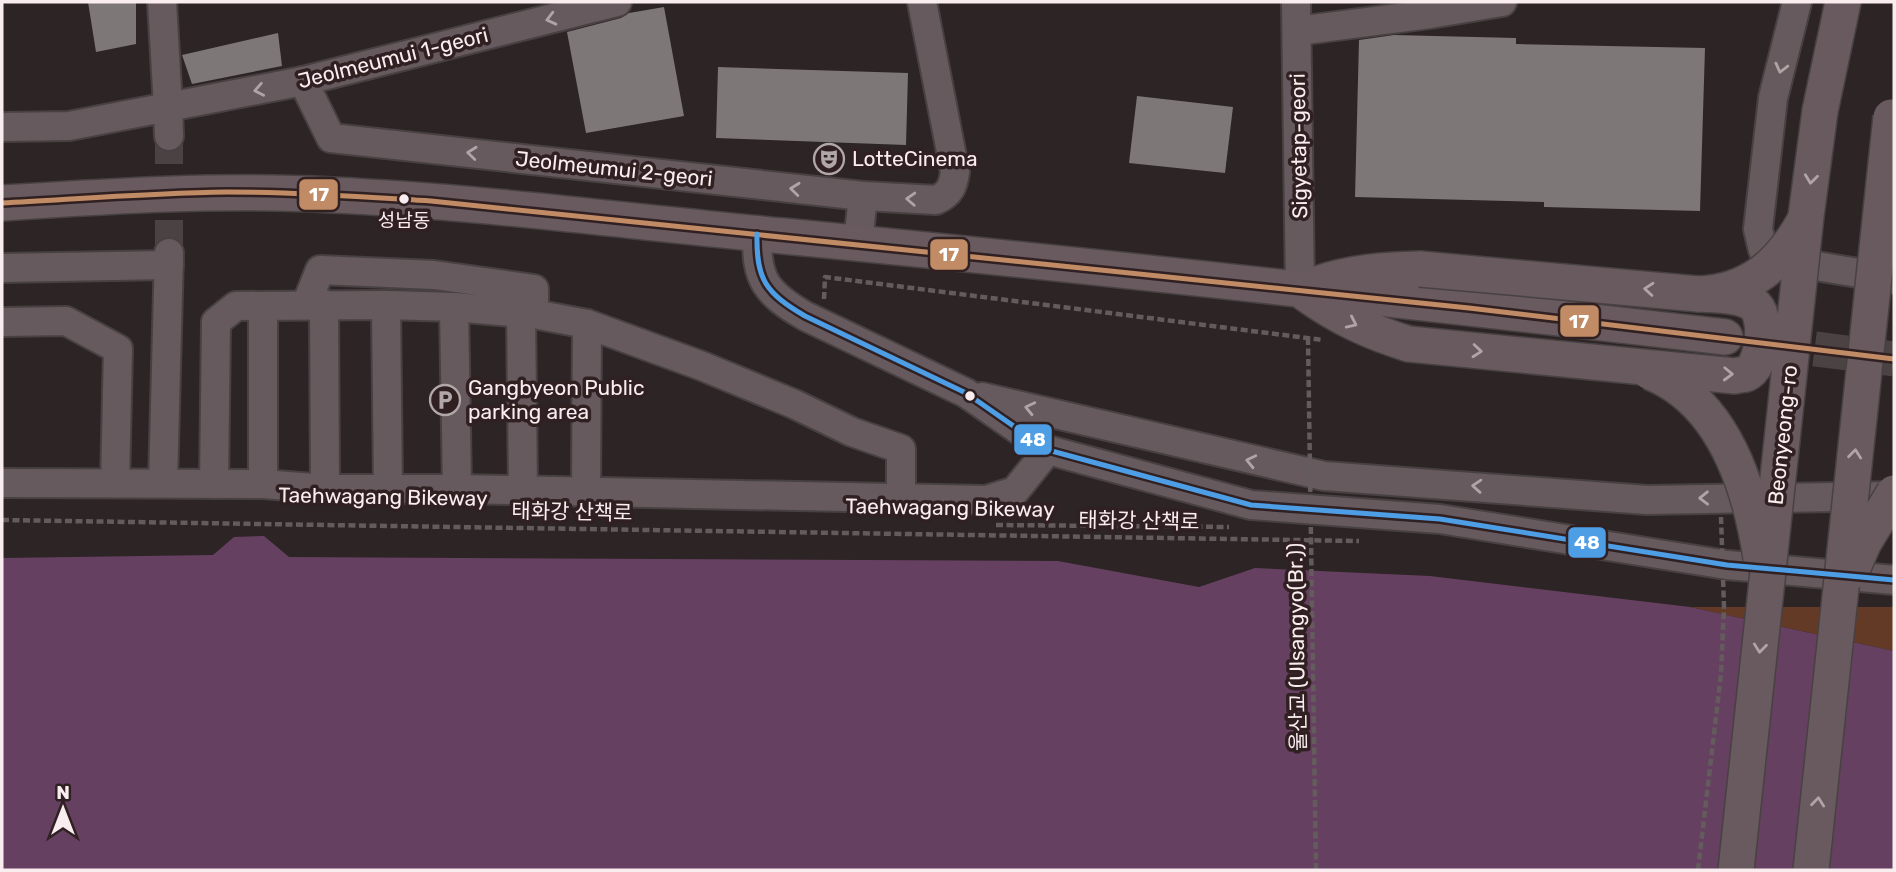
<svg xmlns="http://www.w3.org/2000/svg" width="1896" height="872" viewBox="0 0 1896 872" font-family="Rubik,'Noto Sans KR',sans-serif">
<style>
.green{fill:#633a26}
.water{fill:#664060}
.building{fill:#7e7777}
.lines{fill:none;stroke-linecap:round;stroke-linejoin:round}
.minor-tunnel{stroke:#4b4243;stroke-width:28;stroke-dasharray:28 14;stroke-linecap:butt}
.major-tunnel{stroke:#4b4243;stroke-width:35;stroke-dasharray:35 18;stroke-linecap:butt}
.minor-casing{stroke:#484142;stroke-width:32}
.major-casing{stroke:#484142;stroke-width:38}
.path{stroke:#645b5d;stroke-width:4.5;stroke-dasharray:7 3.5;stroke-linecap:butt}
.minor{stroke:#665a5e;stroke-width:28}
.major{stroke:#685a5f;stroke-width:35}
.major-bridge-casing{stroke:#484142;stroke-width:38;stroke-linecap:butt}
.path-bridge{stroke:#645b5d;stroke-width:4.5;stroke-dasharray:7 3.5;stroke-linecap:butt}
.major-bridge{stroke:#685a5f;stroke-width:35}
.bus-1-casing{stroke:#302022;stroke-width:10}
.bus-2-casing{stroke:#302022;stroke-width:10}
.bus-1{stroke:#c18c65;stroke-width:5}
.bus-2{stroke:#4d9ee5;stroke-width:5}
.oneway{stroke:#b0a4a6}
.oneway2{stroke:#b0a4a7}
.bus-dot{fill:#f9edef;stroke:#302022;stroke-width:2.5}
.labels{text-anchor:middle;stroke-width:7;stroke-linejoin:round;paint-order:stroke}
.bus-label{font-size:19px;fill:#f9edef;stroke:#302022}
.street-label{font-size:21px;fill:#f9edef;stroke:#302022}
.poi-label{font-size:21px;fill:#f9edef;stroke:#302022;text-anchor:start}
.line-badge{stroke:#302022;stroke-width:2.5}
.badge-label{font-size:19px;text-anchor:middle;font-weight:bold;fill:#fff}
</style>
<rect width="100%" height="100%" fill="#2c2425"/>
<path class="green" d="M1690,607h204v44z"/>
<path class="water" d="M264,536l25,21 769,4 141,26 56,-19 175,8 260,31 204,44v219h-1892v-312l211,-3 21,-18z"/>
<g class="building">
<path d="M88,2h48v42l-40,8z"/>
<path d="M664,7l20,109 -98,17 -19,-101 54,-14 8,-5z"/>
<path d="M278,33l4,33 -90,18 -10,-29z"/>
<path d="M1394,35l122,3v6l189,4 -5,163 -156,-4v-5l-189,-5 4,-157z"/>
<path d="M718,67l190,6 -2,72 -190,-7z"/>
<path d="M1137,96l96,11 -8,66 -96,-10z"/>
</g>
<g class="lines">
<path class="minor-tunnel" d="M169,136v117"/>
<path class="major-tunnel" d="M1762,342l132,17"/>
<g class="minor-casing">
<g id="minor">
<path d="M162,2l6,105 135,-26 314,-79"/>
<path d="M1296,2l4,288"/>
<path d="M1797,2l-24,96 -15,131 5,21 11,9 120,20"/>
<path d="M1297,31l133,-17 72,-12"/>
<path d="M303,81l28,57 532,58 73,4c14,-6 17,-14 19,-28l-33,-170"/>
<path d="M2,127l67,-1 99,-19 1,29"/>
<path d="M757,234c-1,46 9,59 48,82l161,77 82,57 203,55 189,14 287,46 167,15"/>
<path d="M858,243l5,-47"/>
<path d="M2,268l167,-3"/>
<path d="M324,304l1,185"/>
<path d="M306,305l14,-35 114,5 100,14v25"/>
<path d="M386,305l2,184"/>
<path d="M454,307l3,182"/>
<path d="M521,312l2,178"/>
<path d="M2,322l64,-1 52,28 -3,134"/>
<path d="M982,397l342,79 323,24 247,-4"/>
<path d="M2,483l261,1 62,5h132l529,11 29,-9 33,-41"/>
<path d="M163,483l6,-230"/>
<path d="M214,484l2,-162 20,-16 150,-1 68,2 80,7 53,10 115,42 92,38 58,28 49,17v49"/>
<path d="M263,484v-178"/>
<path d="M586,491l1,-167"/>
</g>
</g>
<g class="major-casing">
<g id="major">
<path d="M1820,111l23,-109"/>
<path d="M2,203c110,-7 220,-14 330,-8 151,7 300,27 451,41 314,30 629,65 942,101"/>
<path d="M1317,284c34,-12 67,-14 103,-15"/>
<path d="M1306,294c34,24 64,38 103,50"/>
</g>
</g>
<g class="path">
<path d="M824,299l1,-22 498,63"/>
<path d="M2,520l1357,21"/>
<path d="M996,525l233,2"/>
<path d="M1698,870l23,-196 3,-67"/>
</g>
<use href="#minor" class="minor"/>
<use href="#major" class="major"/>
<g class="major-bridge-casing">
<g id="major-bridge">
<path d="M1420,269l278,25c52,-2 83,-30 107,-74"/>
<path d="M1409,344l326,32c3,-1 7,-1 11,-2 18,-8 23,-59 7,-70 -13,-10 -38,-9 -55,-10"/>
<path d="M1650,372c73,29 100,114 111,186"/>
<path d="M1851,572l13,-30 30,-49"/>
<path d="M1736,870l70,-654 14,-105"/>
<path d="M1811,870l80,-753"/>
</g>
</g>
<g class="path-bridge">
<path d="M1308,338l8,532"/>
<path d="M1721,517l3,90"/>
</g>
<use href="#major-bridge" class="major-bridge"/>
<g class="bus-1-casing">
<path id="bus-1" d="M2,203c75,-4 150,-10 225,-11 69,0 137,5 204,9l1038,107 425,51"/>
</g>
<g class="bus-2-casing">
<path id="bus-2" d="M757,234c-1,46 9,59 48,82l161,77 82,57 203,55 189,14 287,46 167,15"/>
</g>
<use href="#bus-1" class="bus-1"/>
<use href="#bus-2" class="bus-2"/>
</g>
<defs><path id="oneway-chevron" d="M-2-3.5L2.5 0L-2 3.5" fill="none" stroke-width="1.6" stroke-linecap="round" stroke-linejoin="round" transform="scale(1.75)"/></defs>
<g class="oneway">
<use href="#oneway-chevron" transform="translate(551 19) rotate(166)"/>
<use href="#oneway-chevron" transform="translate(1781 68) rotate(104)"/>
<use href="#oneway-chevron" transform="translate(259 90) rotate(169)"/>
<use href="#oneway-chevron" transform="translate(472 153) rotate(-174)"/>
<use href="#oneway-chevron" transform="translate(795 189) rotate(-174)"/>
<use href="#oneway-chevron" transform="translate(911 199) rotate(-177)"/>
<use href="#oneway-chevron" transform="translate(1030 408) rotate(-167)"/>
<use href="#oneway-chevron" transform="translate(1251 461) rotate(-167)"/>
<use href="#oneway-chevron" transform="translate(1477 486) rotate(-176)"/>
<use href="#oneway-chevron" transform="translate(1704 498) rotate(179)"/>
</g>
<g class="oneway2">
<use href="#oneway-chevron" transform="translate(1811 179) rotate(97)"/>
<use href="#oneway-chevron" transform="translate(1649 289) rotate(-175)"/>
<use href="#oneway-chevron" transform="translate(1352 323) rotate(25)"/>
<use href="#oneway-chevron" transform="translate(1477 351) rotate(5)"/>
<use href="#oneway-chevron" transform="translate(1728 374) rotate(2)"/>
<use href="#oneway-chevron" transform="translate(1855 454) rotate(-84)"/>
<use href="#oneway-chevron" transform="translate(1760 648) rotate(96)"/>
<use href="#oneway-chevron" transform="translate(1818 802) rotate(-84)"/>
</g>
<defs>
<g id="theatre-ring" transform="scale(1.575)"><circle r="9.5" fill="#302022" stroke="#b1a7a8" stroke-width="1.5"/><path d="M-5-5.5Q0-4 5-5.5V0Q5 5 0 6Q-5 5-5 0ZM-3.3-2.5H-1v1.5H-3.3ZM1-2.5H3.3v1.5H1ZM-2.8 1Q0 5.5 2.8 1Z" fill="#b1a7a8"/></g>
<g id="parking-ring" transform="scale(1.575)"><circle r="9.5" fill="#302022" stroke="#b1a7a8" stroke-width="1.5"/><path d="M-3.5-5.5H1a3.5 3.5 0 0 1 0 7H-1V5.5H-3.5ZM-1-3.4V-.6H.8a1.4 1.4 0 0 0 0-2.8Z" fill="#b1a7a8"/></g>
</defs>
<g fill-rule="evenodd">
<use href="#theatre-ring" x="829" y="159"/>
<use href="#parking-ring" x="445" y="400"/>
</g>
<g class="bus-dot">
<circle cx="404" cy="199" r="6"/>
<circle cx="970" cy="396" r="6"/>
</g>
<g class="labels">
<g class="bus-label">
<text x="404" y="227">성남동</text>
</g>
<g class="street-label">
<text transform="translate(393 58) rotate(-14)" y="7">Jeolmeumui 1-geori</text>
<text transform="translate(1299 146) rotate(-91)" y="7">Sigyetap-geori</text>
<text transform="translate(614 169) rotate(6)" y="7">Jeolmeumui 2-geori</text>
<text transform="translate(1783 435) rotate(-84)" y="7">Beonyeong-ro</text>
<text transform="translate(383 497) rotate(1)" y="7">Taehwagang Bikeway</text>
<text transform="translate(950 508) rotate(1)" y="7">Taehwagang Bikeway</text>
<text transform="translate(572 512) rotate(1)" y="7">태화강 산책로</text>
<text transform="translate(1139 521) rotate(1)" y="7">태화강 산책로</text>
<text transform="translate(1297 647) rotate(-91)" y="7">울산교 (Ulsangyo(Br.))</text>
</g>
<g class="poi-label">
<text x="852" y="166">LotteCinema</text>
<text x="468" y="395">Gangbyeon Public<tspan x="468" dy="24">parking area</tspan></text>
</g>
</g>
<g class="line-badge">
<rect x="298" y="178" width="41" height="33" rx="7" fill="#c18c65"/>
<rect x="929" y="238" width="40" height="33" rx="7" fill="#c18c65"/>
<rect x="1559" y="304" width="41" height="34" rx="7" fill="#c18c65"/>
<rect x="1013" y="423" width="40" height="33" rx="7" fill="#4d9ee5"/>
<rect x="1567" y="526" width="40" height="33" rx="7" fill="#4d9ee5"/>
</g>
<g class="badge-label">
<text x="319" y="201">17</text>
<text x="949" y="261">17</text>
<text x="1579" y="328">17</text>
<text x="1033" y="446">48</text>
<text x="1587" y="549">48</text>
</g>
<rect width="1896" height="872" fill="none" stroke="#f9edef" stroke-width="7"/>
<g transform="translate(63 809)" stroke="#302022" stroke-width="5" paint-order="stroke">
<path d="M0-5L12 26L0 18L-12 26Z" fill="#f9edef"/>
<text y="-10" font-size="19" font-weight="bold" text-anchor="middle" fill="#f9edef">N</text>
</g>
</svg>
